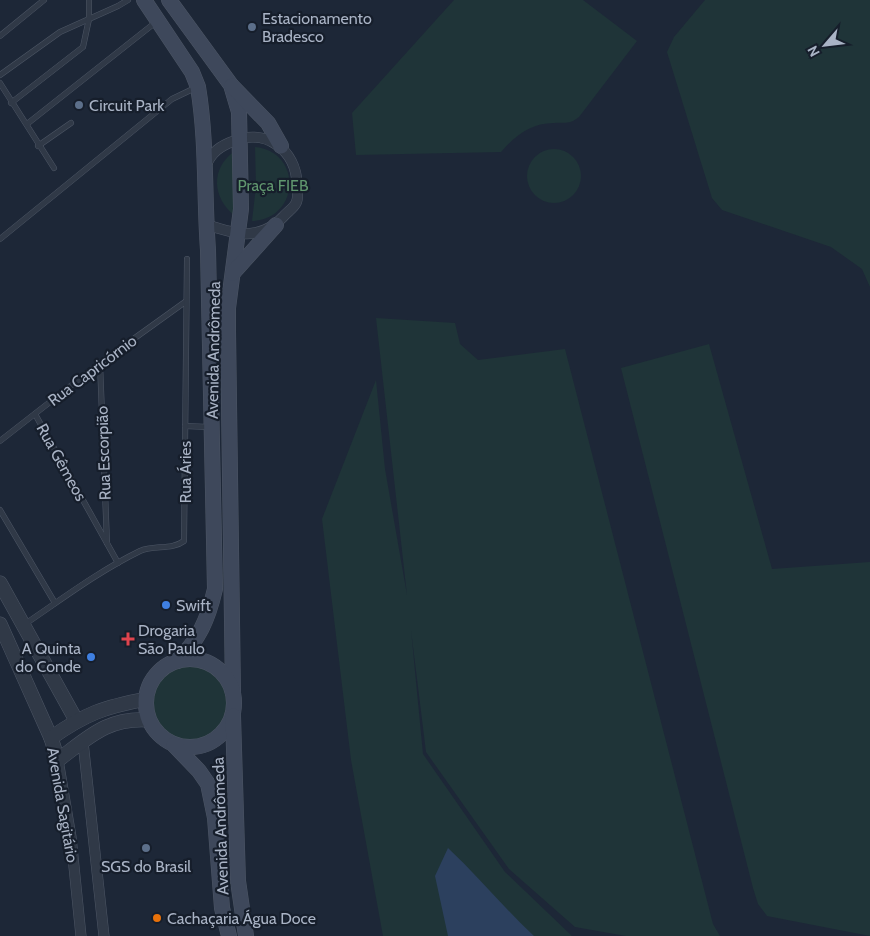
<svg xmlns="http://www.w3.org/2000/svg" width="870" height="936" viewBox="0 0 870 936" font-family="Cabin,sans-serif">
<style>
.green{fill:#1f3438}
.water{fill:#2c405e}
.lines{fill:none;stroke-linecap:round;stroke-linejoin:round}
.service-casing{stroke:#4d5665;stroke-width:6}
.minor-casing{stroke:#4d5665;stroke-width:11}
.tertiary-casing{stroke:#4d5665;stroke-width:15}
.secondary-casing{stroke:#4d5665;stroke-width:16}
.service{stroke:#303947;stroke-width:5}
.minor{stroke:#303947;stroke-width:10}
.tertiary{stroke:#303947;stroke-width:14}
.secondary{stroke:#3e485b;stroke-width:15}
.service-dot{fill:#5c6f8a;stroke:#161e2b;stroke-width:2}
.shop-dot{fill:#3f7fe0;stroke:#161e2b;stroke-width:2}
.health-dot{fill:#e0444e;stroke:#161e2b;stroke-width:2}
.food-dot{fill:#e8710a;stroke:#161e2b;stroke-width:2}
.labels{text-anchor:middle;stroke-width:4.5;stroke-linejoin:round;paint-order:stroke}
.poi-label{font-size:16px;fill:#a9b3c5;stroke:#161e2b;text-anchor:start}
.park-label{font-size:16px;fill:#60966e;stroke:#161e2b}
.street-label{font-size:16px;fill:#a9b3c5;stroke:#161e2b}
</style>
<rect width="100%" height="100%" fill="#1d2737"/>
<g class="green">
<path d="M454,0h129l54,41 -58,76c-11,8 -12,5 -25,6 -23,0 -38,12 -53,29l-145,3 -4,-42z"/>
<path d="M705,0h165v287l-8,-18 -31,-22 -109,-37 -10,-12 -45,-146 7,-15z"/>
<path d="M255,147c48,5 45,72 -3,74l4,-35z"/>
<circle cx="554" cy="176" r="27"/>
<path d="M235,151v65c-23,-18 -25,-48 0,-65z"/>
<path d="M376,318l79,5 5,21 18,16 87,-11 148,575 7,12h-94l-51,-9 -66,-58 -83,-117 -15,-122 12,124 82,118 67,64h-189l-32,-176 -29,-241 54,-139 9,89 22,126z"/>
<path d="M709,344l63,225 98,-7v374l-103,-20 -9,-12 -5,-16 -132,-520z"/>
<circle cx="189" cy="704" r="38"/>
</g>
<path class="water" d="M448,848c30,28 56,60 86,88h-86l-13,-60z"/>
<g class="lines">
<g class="service-casing">
<g id="service">
<path d="M0,36l44,-36"/>
<path d="M0,75l60,-43 58,-26 10,-6"/>
<path d="M0,83l54,85"/>
<path d="M11,103l72,-56 6,-28v-19"/>
<path d="M27,124l129,-102"/>
<path d="M38,146l33,-23"/>
<path d="M0,239l172,-140 23,-11"/>
<path d="M100,363l7,180"/>
<path d="M35,414l83,149"/>
<path d="M185,426l24,1"/>
<path d="M0,441l100,-78 85,-61"/>
<path d="M0,510l55,93"/>
<path d="M25,624c37,-25 74,-53 115,-73 14,-6 32,-1 44,-10l3,-282"/>
</g>
</g>
<g class="minor-casing">
<g id="minor">
<path d="M205,225c16,3 33,11 49,8 12,-2 21,-7 29,-16 4,-5 11,-9 13,-14 3,-5 1,-14 1,-19 -1,-34 -31,-56 -63,-43 -14,5 -22,11 -28,24"/>
<path d="M83,742l21,194"/>
<path d="M58,760l13,77 10,99"/>
</g>
</g>
<g class="tertiary-casing">
<g id="tertiary">
<path d="M0,583l76,137"/>
<path d="M0,624l51,114 7,22c31,-23 50,-43 91,-40"/>
<path d="M51,738c35,-25 54,-31 95,-39"/>
</g>
</g>
<g class="secondary-casing">
<g id="secondary">
<path d="M144,0l48,72 6,15c9,54 6,109 10,163l7,339c-7,30 -16,51 -38,72"/>
<path d="M169,0l62,85 8,27 2,97 -13,99v23l5,362"/>
<path d="M232,86l36,37 13,23"/>
<path d="M233,273l43,-48"/>
<circle cx="190" cy="703" r="44"/>
<path d="M233,716l5,165 8,55"/>
<path d="M174,745l25,26 9,13 7,34 7,90 7,28"/>
</g>
</g>
<use href="#service" class="service"/>
<use href="#minor" class="minor"/>
<use href="#tertiary" class="tertiary"/>
<use href="#secondary" class="secondary"/>
</g>
<g class="service-dot">
<circle cx="252" cy="27" r="5"/>
<circle cx="79" cy="105" r="5"/>
<circle cx="146" cy="848" r="5"/>
</g>
<g class="shop-dot">
<circle cx="166" cy="605" r="5"/>
<circle cx="91" cy="657" r="5"/>
</g>
<path class="health-dot" d="M125.5 631.5h5v5h5v5h-5v5h-5v-5h-5v-5h5z"/>
<circle class="food-dot" cx="157" cy="918" r="5"/>
<g class="labels">
<g class="poi-label">
<text x="262" y="24">Estacionamento<tspan x="262" dy="18">Bradesco</tspan></text>
<text x="89" y="111">Circuit Park</text>
<text x="176" y="611">Swift</text>
<text x="138" y="636">Drogaria<tspan x="138" dy="18">São Paulo</tspan></text>
<text x="81" y="654" text-anchor="end">A Quinta<tspan x="81" dy="18">do Conde</tspan></text>
<text x="146" y="872" text-anchor="middle">SGS do Brasil</text>
<text x="167" y="924">Cachaçaria Água Doce</text>
</g>
<g class="park-label">
<text x="273" y="191">Praça FIEB</text>
</g>
<g class="street-label">
<text transform="translate(213 350) rotate(-89)" y="6">Avenida Andrômeda</text>
<text transform="translate(92 370) rotate(-37)" y="6">Rua Capricórnio</text>
<text transform="translate(103 453) rotate(-92)" y="6">Rua Escorpião</text>
<text transform="translate(62 462) rotate(61)" y="6">Rua Gêmeos</text>
<text transform="translate(185 472) rotate(-90)" y="6">Rua Áries</text>
<text transform="translate(63 805) rotate(80)" y="6">Avenida Sagitário</text>
<text transform="translate(220 826) rotate(-92)" y="6">Avenida Andrômeda</text>
</g>
</g>
<g transform="translate(825 45) rotate(242)" stroke="#161e2b" stroke-width="4" paint-order="stroke">
<path d="M0-4L9 19L0 12L-9 19Z" fill="#a9b3c5"/>
<text y="-8" font-size="14" font-weight="bold" text-anchor="middle" fill="#a9b3c5">N</text>
</g>
</svg>
